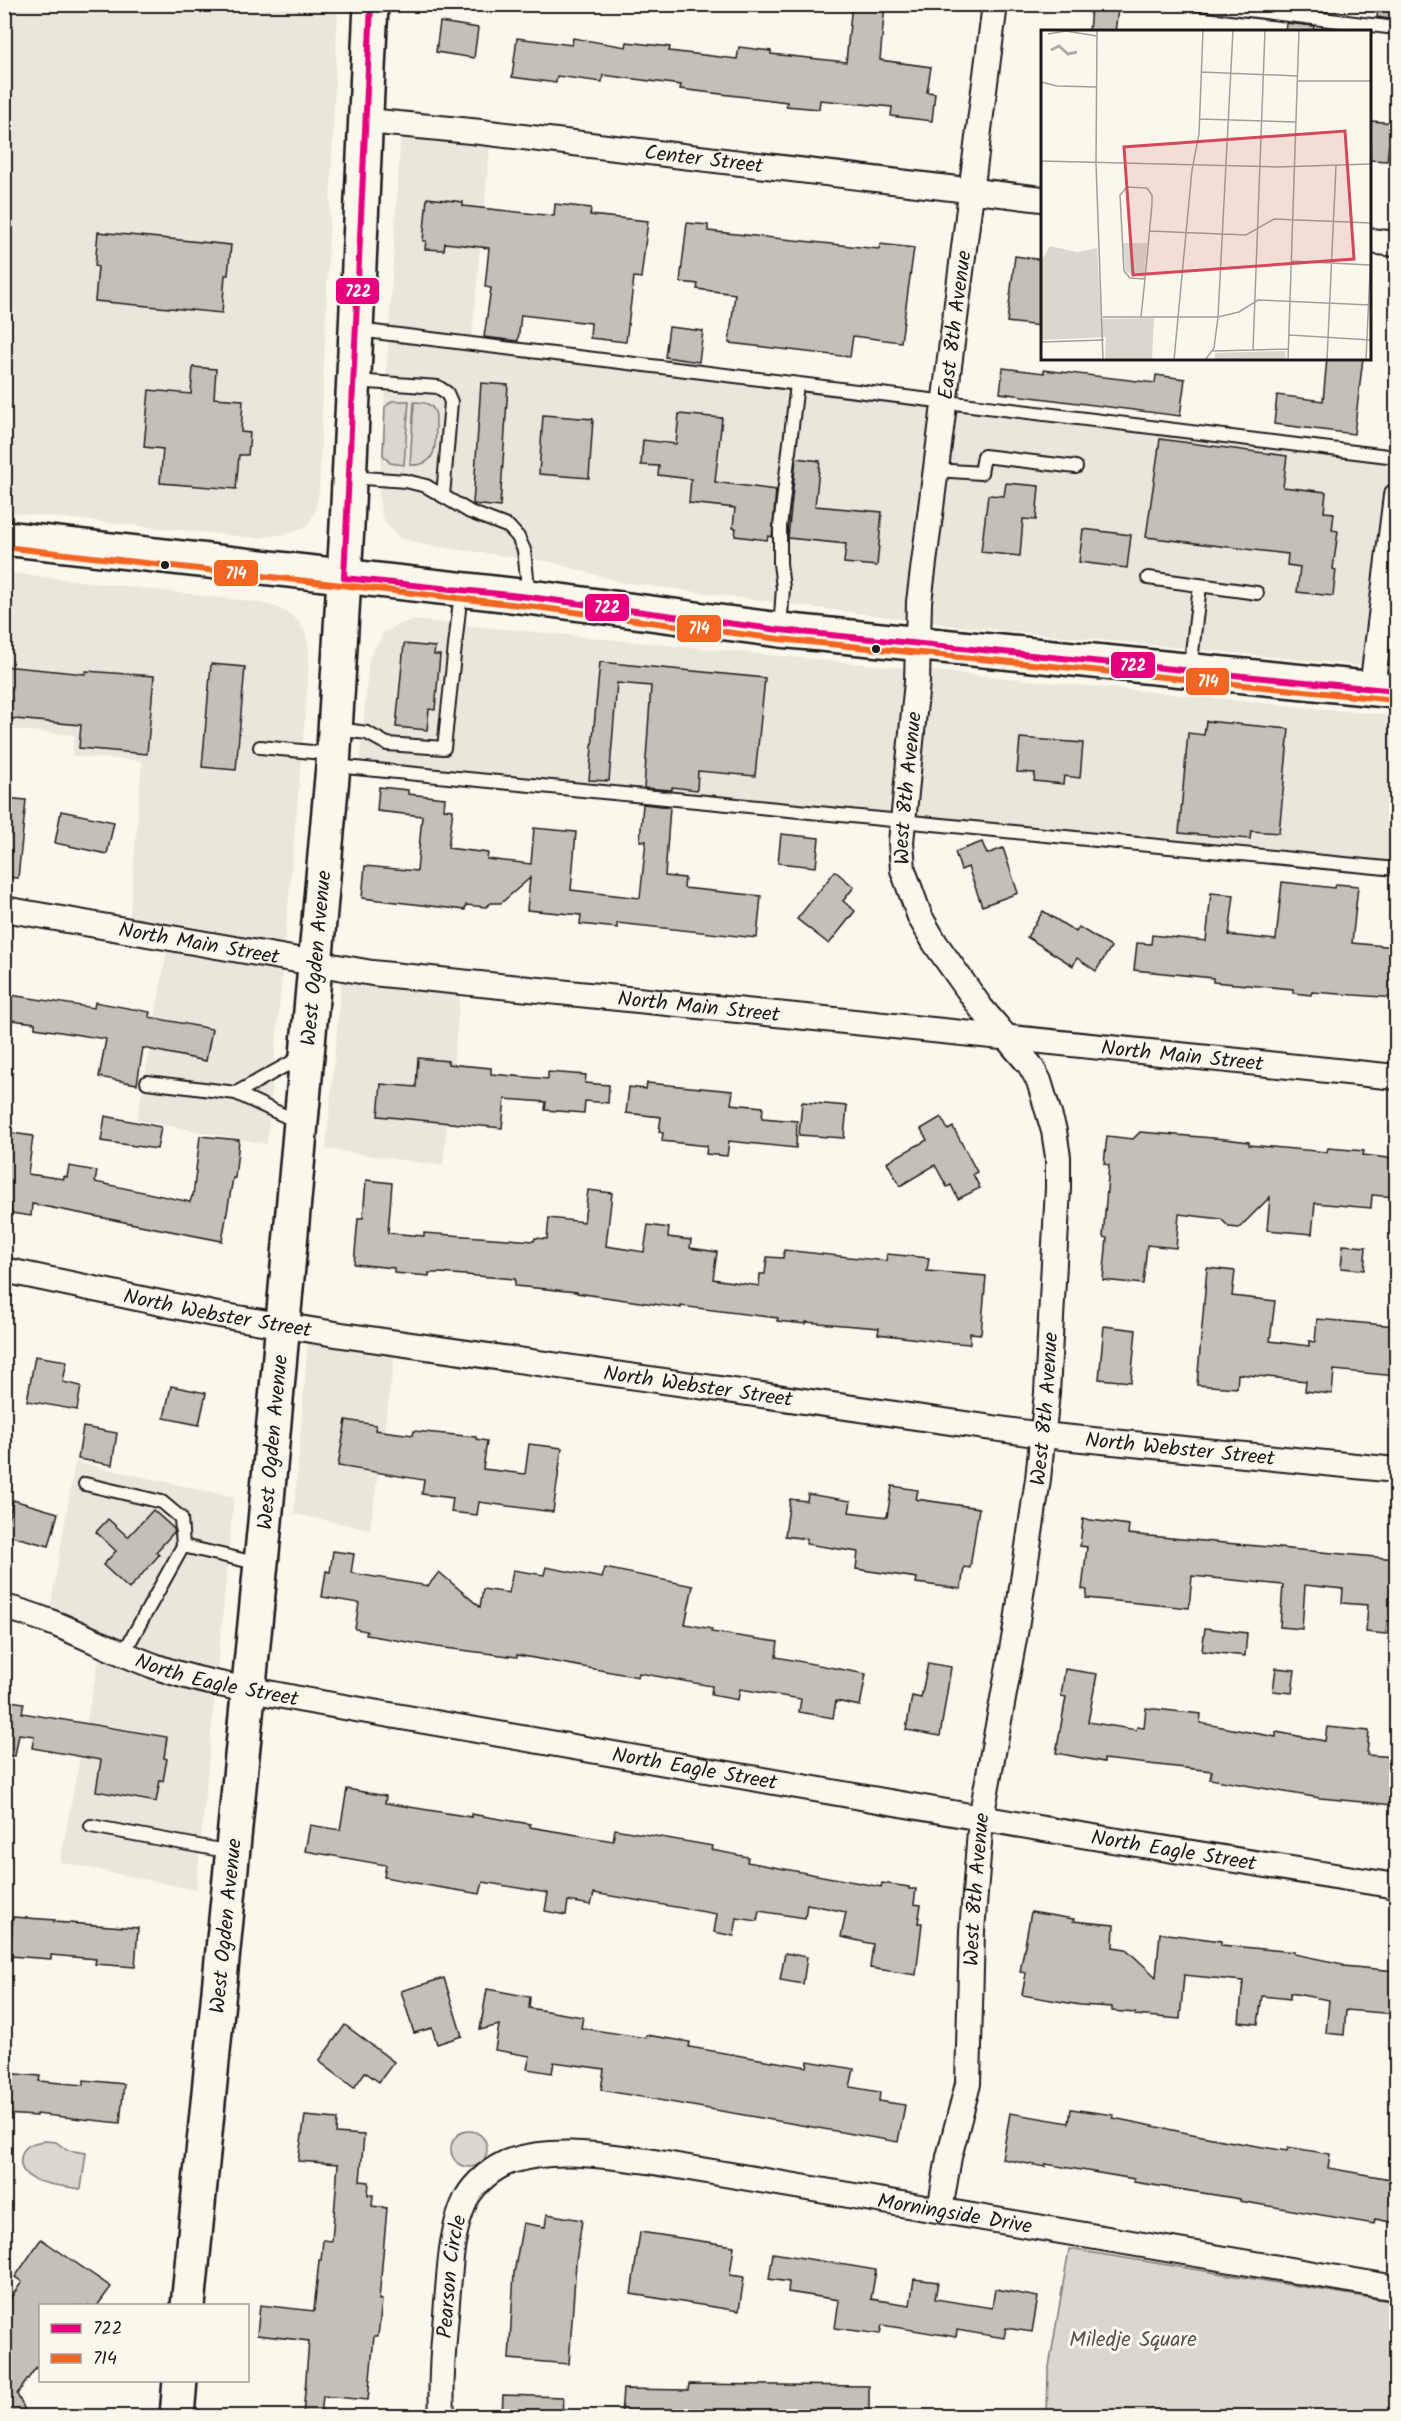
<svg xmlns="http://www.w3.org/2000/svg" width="1401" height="2421" viewBox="0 0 1401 2421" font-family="Kalam,sans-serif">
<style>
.built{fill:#eae6dc}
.green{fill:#dad7ce;stroke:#7b7a75;stroke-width:1.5}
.building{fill:#c3c0b8;stroke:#1c1c1c;stroke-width:1.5}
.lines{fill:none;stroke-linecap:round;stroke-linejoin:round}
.lane-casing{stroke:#1c1c1c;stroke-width:16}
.street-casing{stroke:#1c1c1c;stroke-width:28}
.secondary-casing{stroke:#1c1c1c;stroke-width:38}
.primary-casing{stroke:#1c1c1c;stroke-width:38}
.lane{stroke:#fbf7ec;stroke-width:12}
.street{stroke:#fbf7ec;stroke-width:24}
.secondary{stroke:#fbf7ec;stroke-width:33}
.primary{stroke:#fbf7ec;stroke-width:33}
.bus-1-casing{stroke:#fbf7ec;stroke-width:10}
.bus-2-casing{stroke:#fbf7ec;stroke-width:10}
.bus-1{stroke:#e5007d;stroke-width:6}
.bus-2{stroke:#f26522;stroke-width:6}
.bus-dot{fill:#1c1c1c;stroke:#fbf7ec;stroke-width:2}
.labels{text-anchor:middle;stroke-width:6;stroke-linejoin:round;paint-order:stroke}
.street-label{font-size:21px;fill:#1c1c1c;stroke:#fbf7ec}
.park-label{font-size:21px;fill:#555451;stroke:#fbf7ec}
.inset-river{fill:none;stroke:#afaca5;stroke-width:3}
.inset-road{fill:none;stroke:#a29f99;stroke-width:1.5}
.view{fill:#d1495b;fill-opacity:0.15;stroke:#d1495b;stroke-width:3}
.inset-edge{fill:none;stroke:#1c1c1c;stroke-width:3}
.line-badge{stroke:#fbf7ec;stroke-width:2}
.badge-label{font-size:16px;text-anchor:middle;font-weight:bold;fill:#fff}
</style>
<rect width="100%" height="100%" fill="#fbf7ec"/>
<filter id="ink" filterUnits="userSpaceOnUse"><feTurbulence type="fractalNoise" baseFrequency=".0167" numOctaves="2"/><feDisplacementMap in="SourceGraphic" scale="12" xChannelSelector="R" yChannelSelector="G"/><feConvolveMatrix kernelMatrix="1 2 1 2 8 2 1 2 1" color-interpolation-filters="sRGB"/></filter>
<g filter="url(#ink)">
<g class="built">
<path d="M4,5h334l-19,488 -4,18 -7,14 -16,8 -35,5 -252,-26z"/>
<path d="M401,127l90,9 -20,210 925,108v215l-439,-43 -337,-44 -69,-20 -126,-17 -25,-7 -14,-14 -5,-12 -2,-17z"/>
<path d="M4,572l252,30 20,5 16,8 12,14 5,20 -1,34 -41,461 -130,-24 33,-187 -41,-7 13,-165 -70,-5 2,-21 -69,-6z"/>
<path d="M412,620l984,96v155l-1037,-100 10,-113 15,-25 14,-8z"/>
<path d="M343,964l119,12 -19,190 -117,-17z"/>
<path d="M309,1327l88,13 -27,189 -76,-15z"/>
<path d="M75,1462l159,35 -38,393 -136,-28 42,-220 -53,-25z"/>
</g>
<g class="green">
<path d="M392,401h17l-5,64 -14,-2 -7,-8 2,-48z"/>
<path d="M414,402c11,0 20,2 22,14 -1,23 5,51 -26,49z"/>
<circle cx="469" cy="2149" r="18"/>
<path d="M45,2141l11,1 11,8 19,3 -5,36c-20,-4 -69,-4 -59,-35 3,-10 14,-12 23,-13z"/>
<path d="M1069,2249l327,53v114h-349l1,-43z"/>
</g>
<g class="building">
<path d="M852,4h33l-5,56 51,7 -4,25 8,1 -3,28 -41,-5 1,-9 -72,-7 -1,9 -33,-3 1,-4 -107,-13 1,-4 -78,-10 -1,7 -45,-6 -1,7 -44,-6 5,-39 55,7 1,-7 53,9 1,-5 43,5 -1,4 68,8 2,-12 32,4v3l75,8z"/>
<path d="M1289,4h28l-1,6 -28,-3z"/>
<path d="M1378,4h18v16l-19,-3z"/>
<path d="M1091,7l27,2 -3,23h-26z"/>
<path d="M440,22l38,6 -4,30 -38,-6z"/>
<path d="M1286,23l28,3 -1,6h-28z"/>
<path d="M1370,121l26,2 -2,21h-5l-2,17 -17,-1z"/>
<path d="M427,198l36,4v4l91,10 1,-12 36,4 -1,7 58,6 -7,57 -7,-1 -8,65 -36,-4 1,-15 -70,-8 -3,26 -34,-4 7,-49 -6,-1 4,-39 -44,-5 -1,7 -19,-1 1,-8h-3z"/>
<path d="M687,223l21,2v6l171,18 1,-5 34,4 -13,94 -48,-6 -3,21 -121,-14 6,-49 -38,-5 1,-5 -18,-2z"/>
<path d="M98,232l133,13 -3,30h-3l-3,38 -127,-12 3,-34 -3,-1z"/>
<path d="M1015,256l27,4 -2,66 -33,-4z"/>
<path d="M669,327l34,4 -4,31 -34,-5z"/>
<path d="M1327,358h36l-9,76 -80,-10 3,-29 46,6z"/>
<path d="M193,367l23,2 -2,29 29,2 -2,32 9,1 -2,22h-9l-3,34 -76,-6 3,-34 -19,-2 5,-57 42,4z"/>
<path d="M1003,368l41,5v-3l111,13 1,-8 29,4 -5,37 -180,-23z"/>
<path d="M481,383l27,2 -8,122 -27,-3z"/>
<path d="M679,414l43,4 -7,64 61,8 -4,47 -4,-1 -1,4 -32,-4 1,-8h-3l2,-20 -46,-5 2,-24 -33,-4 1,-9 -18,-1 2,-25 33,4z"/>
<path d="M543,415l50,4 -4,59 -50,-4z"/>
<path d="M1160,439l127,17 -4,31 43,5 -2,20 10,1 -2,17 6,1 -5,38 3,1 -3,26 -36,-4 3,-25 -13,-2 1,-11 -142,-17z"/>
<path d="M796,458l24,3 -5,45 67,6 -5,54 -33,-3 2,-19 -58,-6z"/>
<path d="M1006,483l33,3 -3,34 -13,-1 -3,37 -39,-4 7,-57 16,1z"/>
<path d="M1083,529l48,6 -4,33 -48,-6z"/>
<path d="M404,644l31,3 -1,8h6l-5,55 -6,-1 -2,21 -31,-3z"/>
<path d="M600,662l165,16 -10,98 -57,-5 -1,19 -25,-3v3l-28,-2 7,-102 -34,-3 -8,98 -20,-1z"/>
<path d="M211,664l34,3 -9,103 -34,-3z"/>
<path d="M4,666l81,8 1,-3 68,5 -7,78 -68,-6 2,-23 -77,-7z"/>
<path d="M1206,721l83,8 -10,104 -28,-2 -1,8 -71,-6 9,-100 16,2z"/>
<path d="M1020,738l63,5 -3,35 -16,-2 -1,8 -29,-3 1,-8 -18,-1z"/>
<path d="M379,787l29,3v4l37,4 -1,11 9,1 -5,38 40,5 -1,6 44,5 3,-36 42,4 -5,58 69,8 6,-57h-6l3,-37 27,3 -5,69 20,2 -1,10 77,8 -4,42 -140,-15v5l-37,-4 1,-9 -54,-5 3,-32 -29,25h-10l-5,4 -20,-2 -1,5 -103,-12 3,-32 52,5 5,-55 -45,-5z"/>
<path d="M4,798l22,2 -8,78 -14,-1z"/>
<path d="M61,811l53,11 -7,32 -52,-11z"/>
<path d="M781,834l38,4 -3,29 -38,-4z"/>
<path d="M982,842l5,12 16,-6 15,45 -36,13 -14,-39 -7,3 -6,-18z"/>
<path d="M835,871l19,16 -11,14 12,10 -26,33 -32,-25z"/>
<path d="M1282,882l53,6 1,-4 22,2 -6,57 44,4v51l-84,-6 -1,3 -18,-2v-4l-80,-7v-4l-79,-8 3,-27 14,1 1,-9 54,6 5,-48 23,2 -5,40 47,5z"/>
<path d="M1043,911l33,21 3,-5 32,20 -15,24 -19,-13 -4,8 -46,-29z"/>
<path d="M4,994l90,14 1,-6 55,10 -1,5 63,12 -6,32 -63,-13 -6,36 -38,-7 7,-38 -71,-11v-5l-31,-4z"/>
<path d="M418,1058l30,3v3l43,4v6l57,5v-7l38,3 -1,8 24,2 -1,18 -23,-2 -1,12 -39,-3 1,-8 -41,-3 -3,29 -124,-12 3,-32 35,3z"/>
<path d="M647,1083l86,8 -2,13 32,3 -1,11 35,3 -1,27 -67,-7 -2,15 -21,-2 1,-8 -45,-5 1,-8 -4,-1 2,-15 -35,-4 3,-26 17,2z"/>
<path d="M802,1102l45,4 -3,32 -45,-3z"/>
<path d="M105,1116l56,11 -4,22 -56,-8z"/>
<path d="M941,1117l7,13 5,-3 24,45 -4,2 7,14 -22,11 -7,-14 -4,2 -12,-22 -35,21 -13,-24 40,-22 -6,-11z"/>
<path d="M4,1132l29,4 -5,38 36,5v-3l3,1 2,-11 28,5 -2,11 95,20 2,-6h1l7,-60 39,4 -4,38h-2l-11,63 -190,-37 -1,12 -27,-4z"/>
<path d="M1140,1132l85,7 24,3v3l78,7 1,-4 36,3 -1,4 33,4v38l-24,-2 -1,13 -56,-5 -3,31 -45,-4 3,-33 -31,31 -10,-1 -8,-8 -42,-5 -3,34 -29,-3 -4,39 -40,-4 4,-42 -4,-1 6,-72 -5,-1 3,-28 26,3z"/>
<path d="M366,1180l26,3 -4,50 36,3v-3l110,8 1,-3 12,1 2,-21 35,4 4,-32 24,3 -6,53 38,6 4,-27 21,3 -1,9 23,3 -1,8 27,4 -4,27 46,7 1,-12h5l2,-17 16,1 1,-8 102,11 1,-7 42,4 -2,13 59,5 -5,58 -11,-1v11l-27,-2 -65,-8 1,-6 -73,-6v2l-29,-3 1,-3 -97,-12v2l-104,-15v-1l-62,-6v-7l-75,-6h-11v3l-35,-3v-5l-40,-4 4,-46h5z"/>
<path d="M1343,1245l23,2 -2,23 -23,-2z"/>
<path d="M1207,1268l28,3 -3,25 43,5 -5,40 39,5v-5l6,1 2,-23 79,7v50l-62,-6 -2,24 -27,-3 1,-10 -68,-7 -1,14 -40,-3z"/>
<path d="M1104,1326l32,4 -5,52 -32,-3z"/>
<path d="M35,1356l32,5 -4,21 18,4 -4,24 -50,-9z"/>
<path d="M171,1386l35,7 -7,32 -35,-7z"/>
<path d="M346,1420l30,5 -1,5 38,5 1,-4 62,6v2l11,2 -4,28 42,5 4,-30 33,4 -9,64 -74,-10 -2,13 -26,-3 2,-14 -31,-4 2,-14 -86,-14z"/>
<path d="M83,1427l34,6 -5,32 -34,-6z"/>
<path d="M892,1486l26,4 -2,9 63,9 -9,60 -6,-1 -3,22 -45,-6 1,-5 -61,-9 2,-17 -52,-8 1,-5 -22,-3 5,-37 17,2 1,-7 43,7 -2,11 38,5z"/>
<path d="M13,1500l45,13 -9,33 -45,-12z"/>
<path d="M153,1510l20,18 1,4 -18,20 3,3 -30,34 -26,-24 13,-14 -20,-19 12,-13 20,18z"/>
<path d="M1083,1519l46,6 -1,9 268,25v63l-9,-1 -1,13 -20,-2 2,-27 -26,-2 1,-14 -38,-4 -3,44 -22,-2 3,-42 -91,-9 -3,32 -103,-10 1,-8 -5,-1 5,-42 -7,-1z"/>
<path d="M333,1551l21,3 -3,19 77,13 11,-14 41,35 3,-18 26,4 4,-23 31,5 2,-8 56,11 3,-10 88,18 -8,38 27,5 -1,3 67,10 -2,15 90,17 -6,32 -24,-5 -3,17 -34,-6 2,-13 -61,-10 -2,11 -27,-5 1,-9 -73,-13 -1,4 -121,-22v2l-80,-10 -71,-12 1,-4 -12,-2 4,-26 -37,-6 4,-26 4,1z"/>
<path d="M1205,1628l42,5 -2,23 -43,-5z"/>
<path d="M928,1663l23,4 -11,69 -34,-6 6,-34 9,2z"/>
<path d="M1276,1668l19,2 -3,23 -19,-2z"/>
<path d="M1065,1669l32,5 -9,48 48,8 1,-3 7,1 2,-20 55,6 -1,9 76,14v-5l49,9 2,-14 42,4 -2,24 29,2v43h-2v5l-74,-7 -110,-19 2,-8 -108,-12v3l-48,-9 10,-56 -5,-1z"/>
<path d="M4,1700l20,3 -2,10 145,24 -3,21 3,1 -4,22 -3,-1 -4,22 -60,-11 5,-31 -69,-12 2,-12 -15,-2 -4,22 -11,-1z"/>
<path d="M347,1789l39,7 -1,7 86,14v-3l23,4 36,6v3l83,14 2,-12 98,17 -1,4 36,7 -1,5 134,25 1,-4 27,4v2h7l-2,15 7,1 -3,18h4l-6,52 -46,-7 3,-24 -32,-7 5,-25 -39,-8 -2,14 -46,-7 -2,10 -20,-3 -3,18 -20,-4 3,-18 -123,-21 -3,12 -23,-4 -2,14 -21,-4 3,-18 -65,-11 -3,12 -43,-7 -53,-10 2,-12 -81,-14 5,-26 30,5z"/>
<path d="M1031,1912l43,7 -1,2 41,4 -1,22 13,2 30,28 4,-44 61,8v4l73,7v2l49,10v2l53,5v43l-50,-4 -2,25 -18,-2 3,-33 -39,-7v6l-28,-3 -4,28 -19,-2 4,-41 -59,-6 -4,44 -45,-4v-2l-23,-2v-4l-32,-2 -58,-10 4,-22 -6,-1z"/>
<path d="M13,1917l42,3 -1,2 84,6 -3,39 -40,-3 1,-5 -45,-4v4l-41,-3z"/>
<path d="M785,1953l22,4 -4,27 -23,-4z"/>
<path d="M444,1978l18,58 -25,8 -5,-16 -18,5 -13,-42z"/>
<path d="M487,1989l43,8 -1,11 54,9 -2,11 65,10v-3l44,7 -1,5 118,20 1,-6 46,8 -4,18 30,5 -1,9 26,4 -7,37 -297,-52 3,-21 -50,-7 -2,11 -25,-4 3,-13 -35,-6 4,-25 -19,5z"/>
<path d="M345,2025l49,37 -15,20 -14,-10 -11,16 -35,-27z"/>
<path d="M4,2073l36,3 -1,5 45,4v-5l40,4 -4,39 -84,-9v2l-32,-2z"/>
<path d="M1071,2109l43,6 -1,3 109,22 65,11 1,-4 42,7 -2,14 68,12v43l-21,-4 -1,5 -134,-23v-2l-106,-17v-3l-88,-15 -1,3 -43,-8 8,-46 59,10z"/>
<path d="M305,2116l32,3 -1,14 28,2 -4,46 9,1 -1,13h5l-1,11 15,2 -8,92h3l-4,36h-4l-6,64 -45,-4 -2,20h-18l6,-75 -52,-6 3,-30 54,6 5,-51h2l2,-20 9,1 6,-77 -40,-3z"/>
<path d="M547,2214l35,6 -6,42 -7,102 -60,-5 5,-86 9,-50 22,4z"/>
<path d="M640,2232l94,14 -4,29 14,2 -5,34 -108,-17z"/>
<path d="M41,2239l70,48 -14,19h-57v56l-23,32 11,22h-24v-109l18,-25 -7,-5z"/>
<path d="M773,2253l103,17 -5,29 39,6 4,-26 24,3 -3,17 57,9 3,-19 43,8 -6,35 -26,-4 -2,10 -47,-8 -1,7 -74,-12 -2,9 -45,-6 4,-28 -51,-8 1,-10 -20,-3z"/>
<path d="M689,2384l180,2v30h-248l2,-27 65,1z"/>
<path d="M503,2395l60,2 -1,19h-60z"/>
</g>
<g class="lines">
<g class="lane-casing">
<g id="lane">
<path d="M1198,4l198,24"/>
<path d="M358,330l1038,127"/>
<path d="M355,381l83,6 9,6 4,9 -8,94"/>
<path d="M936,470l45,3 3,-17 92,11"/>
<path d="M350,477l56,4 20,5 44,26 39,15 9,10 6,13 5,46"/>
<path d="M1148,578l109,15"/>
<path d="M780,629l3,-41 -3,-25v-36l17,-143"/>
<path d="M1190,669l10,-83"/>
<path d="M338,729l29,4 20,11 57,4 17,-157"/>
<path d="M260,747l73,7"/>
<path d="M335,766l1061,103"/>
<path d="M147,1082l89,11 62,29"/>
<path d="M236,1093l67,-37"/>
<path d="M85,1484l77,18 19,16 2,28"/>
<path d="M123,1654l60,-108 77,18"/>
<path d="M91,1826l140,26"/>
</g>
</g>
<g class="street-casing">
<g id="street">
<path id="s1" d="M367,121l114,11 561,67"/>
<path d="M1370,241l26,3"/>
<path d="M1372,688l24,-192"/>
<path id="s2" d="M4,909l368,64 1024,104"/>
<path id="s3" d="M4,1270l209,44 129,21 700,100 354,35"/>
<path id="s4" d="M4,1607c54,13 102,42 153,60 47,17 99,23 147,33l740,129 352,57"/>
<path id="s5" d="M940,2210l9,-53 19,-73 4,-153 9,-113 35,-190 22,-149 9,-86 11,-205v-31l-4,-26 -15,-50 -9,-16 -49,-57 -46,-65 -15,-26 -17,-47 -2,-28 16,-160 2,-80 76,-598"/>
<path id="s6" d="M442,2416c-2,-38 2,-76 5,-114 3,-34 4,-72 19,-103 9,-17 28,-32 45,-38 44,-14 93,-5 137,0l748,127"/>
</g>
</g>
<g class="secondary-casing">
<path id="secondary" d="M4,538l525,59 251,33 616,61"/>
</g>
<g class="primary-casing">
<g id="primary">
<path id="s7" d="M188,2306l77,-784 68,-756 14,-240 24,-522"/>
<path d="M177,2416l3,-36"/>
</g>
</g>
<use href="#lane" class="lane"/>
<use href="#street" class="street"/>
<use href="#secondary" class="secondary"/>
<use href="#primary" class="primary"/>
<g class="bus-1-casing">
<g id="bus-1">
<path d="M344,578l185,19 251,33 616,61"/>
<path d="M344,578l27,-574"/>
</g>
</g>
<g class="bus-2-casing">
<path id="bus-2" d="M4,547l524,59 251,33 616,61"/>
</g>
<use href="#bus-1" class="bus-1"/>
<use href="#bus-2" class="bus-2"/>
</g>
</g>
<g class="bus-dot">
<circle cx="165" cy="565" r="5"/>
<circle cx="876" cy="649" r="5"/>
</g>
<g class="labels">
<g class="street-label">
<text dy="7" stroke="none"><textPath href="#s1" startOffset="339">Center Street</textPath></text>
<text dy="7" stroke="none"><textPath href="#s5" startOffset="1942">East 8th Avenue</textPath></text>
<text dy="7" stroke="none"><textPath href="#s5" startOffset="1476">West 8th Avenue</textPath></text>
<text dy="7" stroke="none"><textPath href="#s2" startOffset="198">North Main Street</textPath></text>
<text dy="7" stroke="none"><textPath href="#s7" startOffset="1354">West Ogden Avenue</textPath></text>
<text dy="7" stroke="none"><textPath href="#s2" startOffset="702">North Main Street</textPath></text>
<text dy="7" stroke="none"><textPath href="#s2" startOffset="1188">North Main Street</textPath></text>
<text dy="7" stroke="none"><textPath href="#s3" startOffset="218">North Webster Street</textPath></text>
<text dy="7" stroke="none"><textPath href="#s3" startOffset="704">North Webster Street</textPath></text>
<text dy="7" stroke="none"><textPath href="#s5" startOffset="810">West 8th Avenue</textPath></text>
<text dy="7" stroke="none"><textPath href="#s7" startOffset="868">West Ogden Avenue</textPath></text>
<text dy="7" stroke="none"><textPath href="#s3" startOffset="1190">North Webster Street</textPath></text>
<text dy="7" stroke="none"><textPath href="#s4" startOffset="226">North Eagle Street</textPath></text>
<text dy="7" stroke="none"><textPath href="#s4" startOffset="712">North Eagle Street</textPath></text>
<text dy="7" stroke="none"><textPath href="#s4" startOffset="1198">North Eagle Street</textPath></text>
<text dy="7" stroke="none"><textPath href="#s5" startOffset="324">West 8th Avenue</textPath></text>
<text dy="7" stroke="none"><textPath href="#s7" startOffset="382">West Ogden Avenue</textPath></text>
<text dy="7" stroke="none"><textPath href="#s6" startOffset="729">Morningside Drive</textPath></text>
<text dy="7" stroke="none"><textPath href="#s6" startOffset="140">Pearson Circle</textPath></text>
</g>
<g class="park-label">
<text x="1133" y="2346">Miledje Square</text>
</g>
</g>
<g transform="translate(1041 30)">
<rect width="330" height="330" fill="#fbf7ec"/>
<path d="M82,213h24l-3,35 -18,-6zM9,216l27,6 20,-4 4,71 53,-1 -2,42h-47l1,-23 -65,3v-78zM244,321l1,9h-71v-7z" fill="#dad7ce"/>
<path class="inset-river" d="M10,20l8,-4 9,8 9,-2"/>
<path class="inset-road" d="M7,4l18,-3 31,5M160,42l97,4M257,51h73M0,52l16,4 39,1M159,89l96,3M0,131l236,6 94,-3M55,132l1,-132M55,133l7,197M108,201l97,4 28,-16 97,4M250,231l79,4M62,287h115l21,-5 19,-12 113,5M100,287l4,-38 7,-75v-9l-5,-7 -20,-1 -7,8 4,76 6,7 15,1M248,305l82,5M0,312l63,-2M212,320l12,-320M172,321l76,-2M133,330l18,-190 7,-36 4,-104M164,330l9,-12 4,-31 15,-287M247,330l11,-330M286,330l9,-194M325,330l5,-110"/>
<path class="view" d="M304,101l9,128 -221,16 -9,-128z"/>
<rect width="330" height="330" class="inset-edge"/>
</g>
<g class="line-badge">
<rect x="335" y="277" width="45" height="28" rx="6" fill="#e5007d"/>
<rect x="213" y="559" width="46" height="28" rx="6" fill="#f26522"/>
<rect x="584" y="593" width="46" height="29" rx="6" fill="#e5007d"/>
<rect x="676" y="614" width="46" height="29" rx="6" fill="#f26522"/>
<rect x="1110" y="651" width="46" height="28" rx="6" fill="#e5007d"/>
<rect x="1185" y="667" width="45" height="29" rx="6" fill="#f26522"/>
</g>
<g class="badge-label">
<text x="358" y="297">722</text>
<text x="236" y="579">714</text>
<text x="607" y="613">722</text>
<text x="699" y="634">714</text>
<text x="1133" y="671">722</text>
<text x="1208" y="687">714</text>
</g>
<rect width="1401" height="2421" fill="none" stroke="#fbf7ec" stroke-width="24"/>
<rect x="12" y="12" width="1377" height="2397" fill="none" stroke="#1c1c1c" stroke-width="2" filter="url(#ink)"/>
<rect x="39" y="2304" width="210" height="78" fill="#fbf7ec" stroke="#a29f99" stroke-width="1.5"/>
<rect x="51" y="2324" width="30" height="9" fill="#e5007d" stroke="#a29f99" stroke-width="1.5"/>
<text x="93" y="2334" font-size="18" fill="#1c1c1c">722</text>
<rect x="51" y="2354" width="30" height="9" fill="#f26522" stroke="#a29f99" stroke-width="1.5"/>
<text x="93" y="2364" font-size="18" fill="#1c1c1c">714</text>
</svg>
